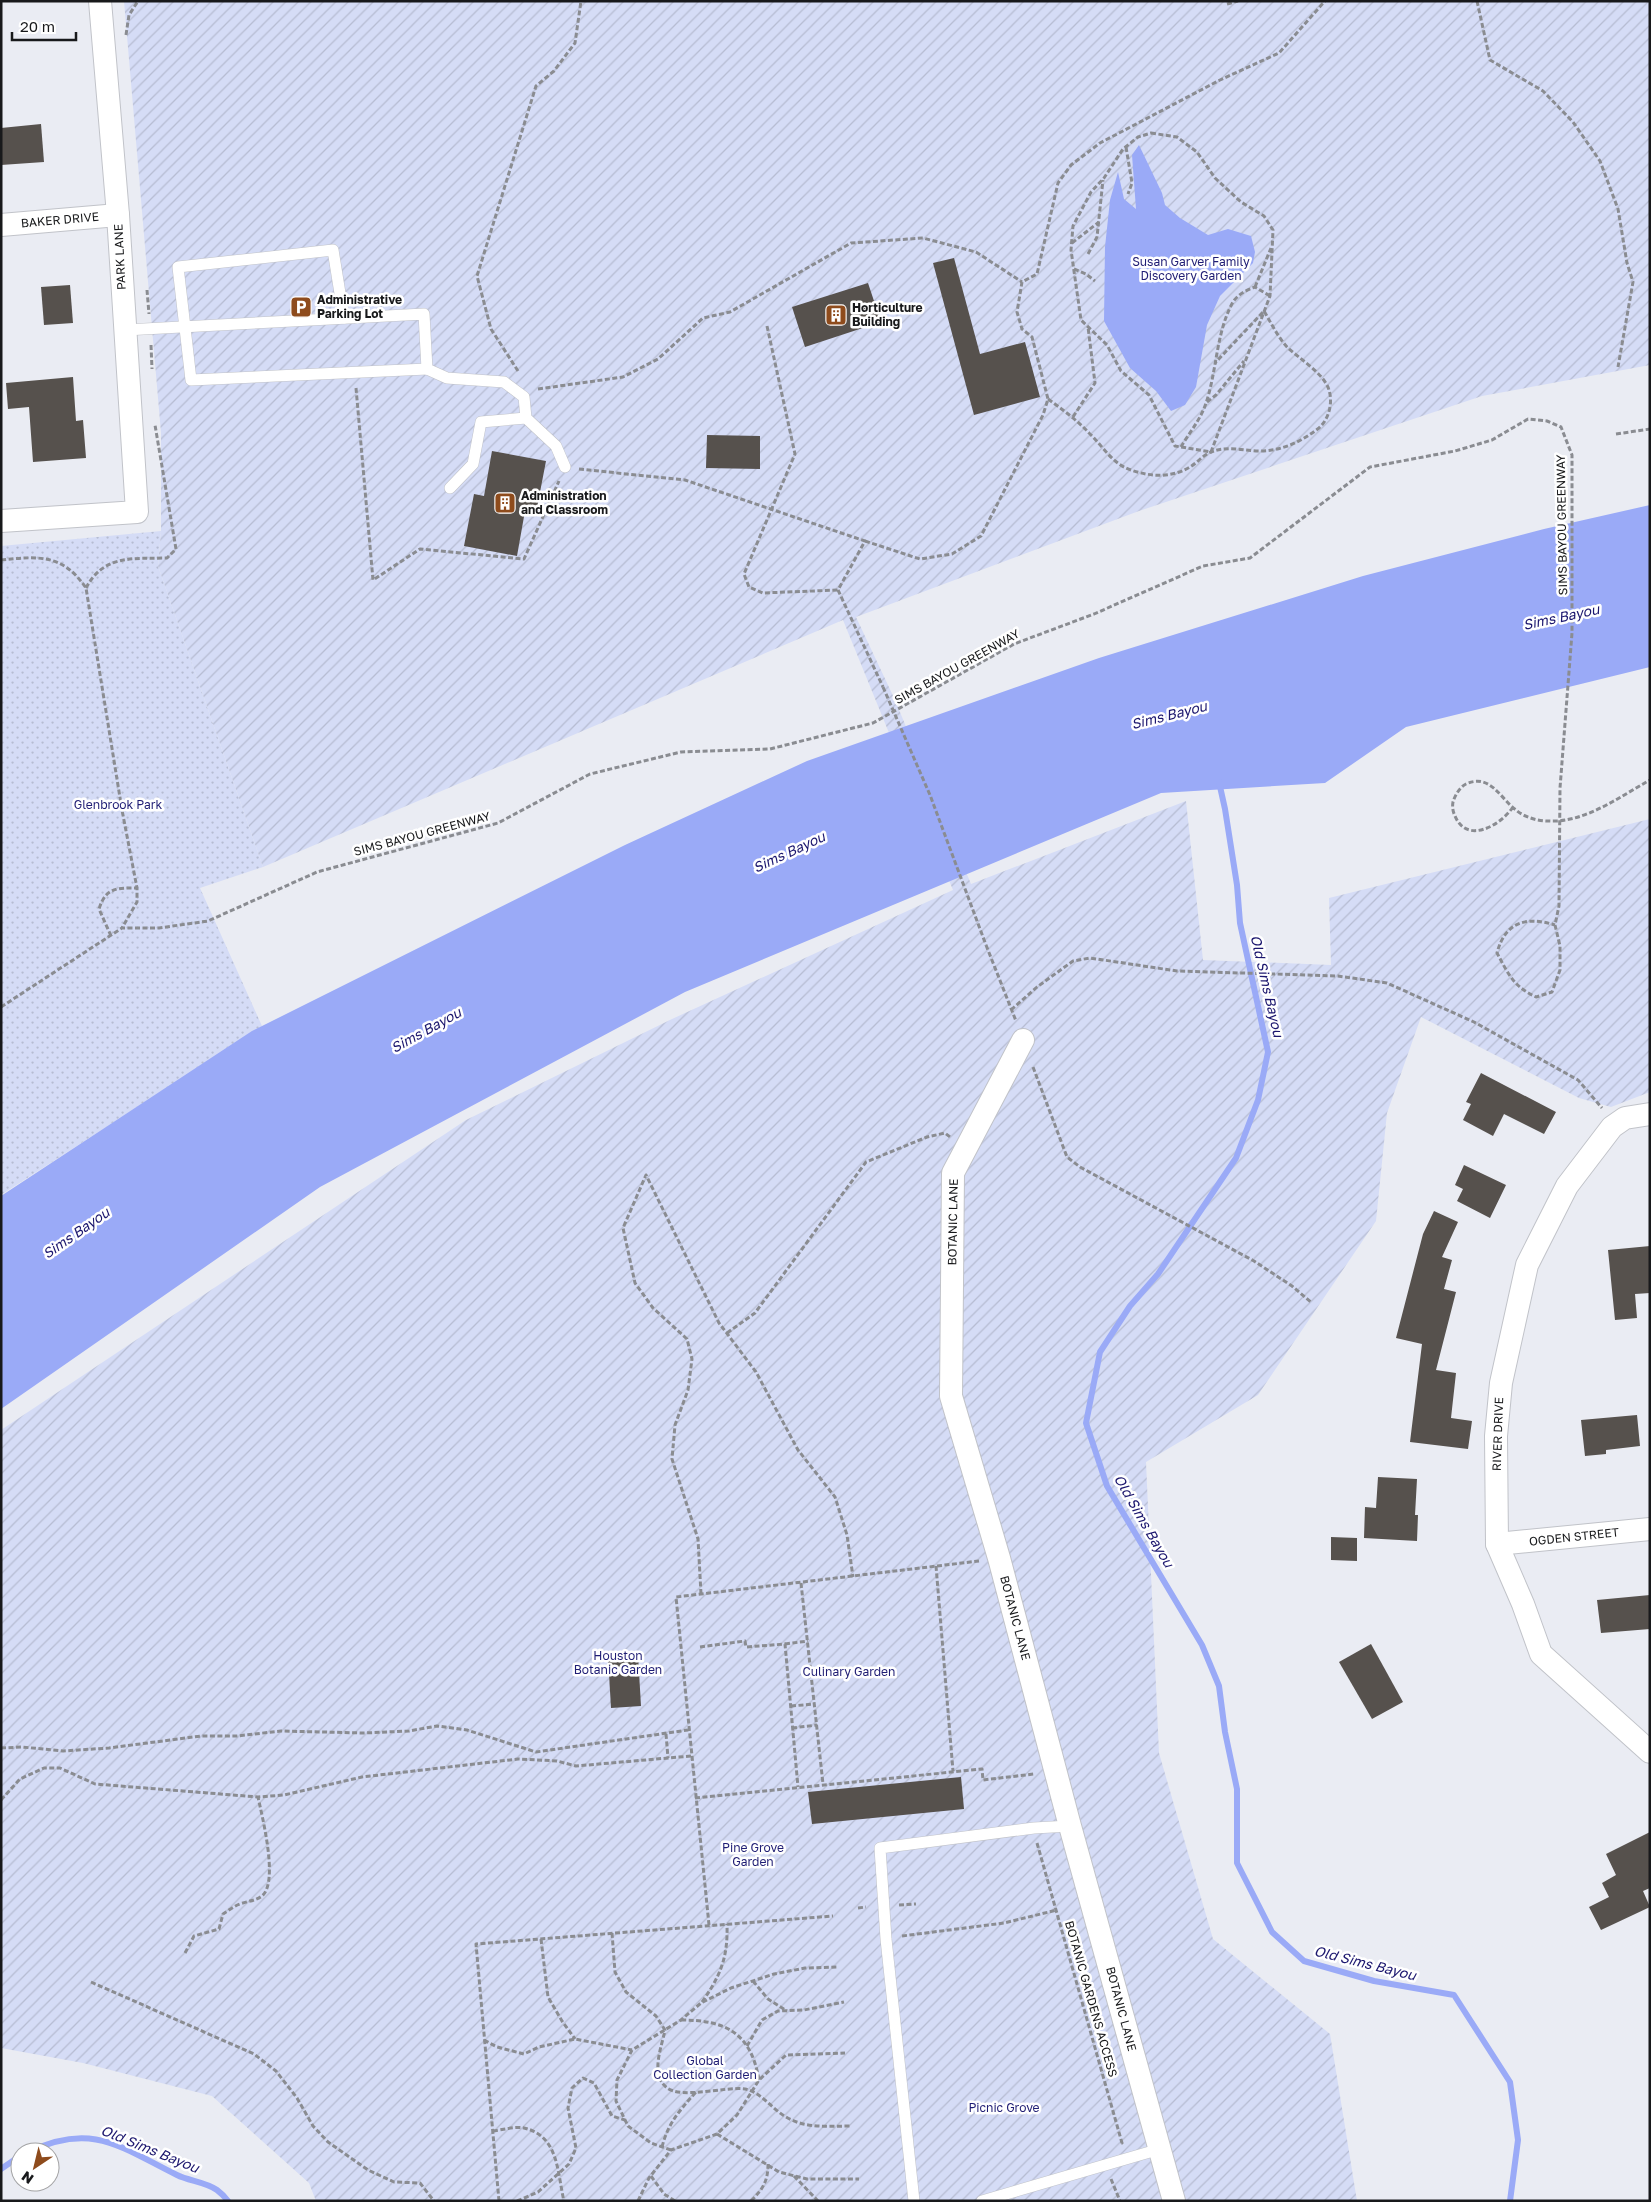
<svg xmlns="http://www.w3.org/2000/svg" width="1651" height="2202" viewBox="0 0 1651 2202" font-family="'Golos Text',sans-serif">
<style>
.park{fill:url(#park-dots)}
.garden{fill:url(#garden-furrows)}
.water{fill:#9aaaf7}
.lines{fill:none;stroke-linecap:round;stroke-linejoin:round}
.stream{stroke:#9aaaf7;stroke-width:6}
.building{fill:#56514d}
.service-casing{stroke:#c1c3c9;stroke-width:12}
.minor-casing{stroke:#c1c3c9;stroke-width:24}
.path{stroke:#8a8c91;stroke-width:3;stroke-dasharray:5 2.5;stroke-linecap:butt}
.service{stroke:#fff;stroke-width:11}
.minor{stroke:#fff;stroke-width:22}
.path-bridge{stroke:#8a8c91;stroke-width:3;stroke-dasharray:5 2.5;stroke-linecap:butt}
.labels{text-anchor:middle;stroke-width:5;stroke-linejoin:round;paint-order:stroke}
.street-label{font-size:12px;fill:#18191b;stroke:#fff}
.park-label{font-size:12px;fill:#1f1d74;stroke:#fff}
.poi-label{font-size:12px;font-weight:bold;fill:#18191b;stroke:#fff;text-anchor:start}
.water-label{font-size:14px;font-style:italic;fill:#1b166e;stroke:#fff}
</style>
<defs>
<pattern id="park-dots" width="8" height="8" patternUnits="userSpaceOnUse" patternTransform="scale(1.25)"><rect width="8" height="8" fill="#d5dcf6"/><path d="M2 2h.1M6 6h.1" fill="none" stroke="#b6bcd2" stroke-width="1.8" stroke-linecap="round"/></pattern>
<pattern id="garden-furrows" width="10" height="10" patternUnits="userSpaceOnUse" patternTransform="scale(1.25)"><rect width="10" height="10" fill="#d5dcf6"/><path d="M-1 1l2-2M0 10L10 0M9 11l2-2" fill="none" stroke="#b6bcd2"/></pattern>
</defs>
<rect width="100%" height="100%" fill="#eaecf3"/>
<path class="park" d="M161,531l-3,35 105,301 -63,21 62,138 -261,169v-649z"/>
<path class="garden" d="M124,1h1526v364l-168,31 -343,115 -283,106 39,83 76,184 215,-83 17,159 128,5 -2,-67 321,-79v273l-39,15 -32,-9 -158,-81 -34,96 -11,108 -118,174 -112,67 13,291 54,186 117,95 27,167h-1041l-7,-18 -97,-87 -129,-33 -82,-15v-618l465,-310 206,-101 281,-129 -110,-270 -580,247 -105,-301 3,-35v-98z"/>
<g class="water">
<path d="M1139,145l23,48 3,12 15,13 28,17 20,-6 23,7 4,16 -2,11 -33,33 -13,29 -11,62 -11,18 -14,6 -15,-20 -26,-23 -26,-47 1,-74 5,-47 8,-28 6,27 12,10 -4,-54z"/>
<path d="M1650,505v162l-244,60 -81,56 -164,10 -476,199 -365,195 -319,222v-213l251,-165 373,-186 182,-84 292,-103 264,-82 181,-47z"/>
</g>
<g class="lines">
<g class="stream">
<path d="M1219,782l6,27 12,76 3,38 28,129 -10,48 -22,58 -78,116 -28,32 -30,46 -14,71 21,63 95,159 17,41 6,46 12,57v74l35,69 32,29 70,20 80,14 56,87 8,58 -8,61"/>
<path d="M29,2152c63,-31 93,-4 148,23 12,6 29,7 40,15 4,3 8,7 11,11"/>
<path d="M1,2169l19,-13"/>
</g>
</g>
<g class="building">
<path d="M41,124l3,38 -43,3v-37z"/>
<path d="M954,258l26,96 45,-12 15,55 -66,18 -41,-152z"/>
<path d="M868,283l13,39 -76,25 -13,-40z"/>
<path d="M70,285l3,38 -29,2 -3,-38z"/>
<path d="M73,377l3,44 7,-1 3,38 -53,4 -4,-55 -21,2 -2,-26z"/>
<path d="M707,435l53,1v33l-54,-1z"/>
<path d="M492,451l54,10 -10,52 -11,-2 -8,45 -53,-10 10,-52 10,2z"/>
<path d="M1481,1073l75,39 -12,22 -40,-20 -11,22 -30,-16 8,-16 -5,-2z"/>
<path d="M1464,1165l42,20 -16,33 -33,-17 6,-12 -8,-4z"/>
<path d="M1434,1211l24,11 -16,35 10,3 -8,29 12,3 -20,78 20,3 -5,45 21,3 -4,28 -58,-7 12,-98 -26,-6 27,-104z"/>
<path d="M1650,1246v47l-15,1 2,24 -22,2 -7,-70z"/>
<path d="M1637,1415l3,31 -34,4v4l-21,2 -4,-36z"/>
<path d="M1378,1477l39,2 -2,36h3l-1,26 -53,-3 1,-31 11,1z"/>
<path d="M1331,1537l26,1v23l-26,-1z"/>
<path d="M1650,1595v34l-49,4 -4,-33z"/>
<path d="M1371,1644l32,58 -31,17 -33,-57z"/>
<path d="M638,1655l3,51 -30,2 -3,-51z"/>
<path d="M961,1777l3,32 -152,15 -4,-32z"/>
<path d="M1650,1832v56l-7,3 7,16 -49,23 -12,-23 20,-10 -7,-14 14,-8 -10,-21z"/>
</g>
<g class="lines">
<g class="service-casing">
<g id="service">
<path d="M344,318l-11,-68 -155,17 13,113 236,-11"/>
<path d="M125,330l299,-16 3,55 20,9 57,4 20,15 2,21 30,28 9,21"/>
<path d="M450,488l23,-24 8,-42 45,-4"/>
<path d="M914,2201l-28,-262 -6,-91 154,-20 36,-2"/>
<path d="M982,2201l178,-52"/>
</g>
</g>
<g class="minor-casing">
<g id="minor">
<path d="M1,225l117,-10"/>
<path d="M1,521l136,-9 -19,-297 -18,-214"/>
<path d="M1023,1040l-70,133 -2,223 48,162 71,268 104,375"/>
<path d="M1650,1114l-25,4 -13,9 -45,59 -40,79 -26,118 -5,53 1,108 26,60 18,50 109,98"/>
<path d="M1497,1544l153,-15"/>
</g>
</g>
<g class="path">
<path d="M1477,1l13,59 53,31 30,31 27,39 18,48 9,54 6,19 -15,85"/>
<path d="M1227,4l11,-3"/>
<path d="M126,35l3,-20 9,-14"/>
<path d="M1151,133l26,4 20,15 18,26 26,24 23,14 9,14 -3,66 -59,156 -36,-6 -26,-51 -28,-24 -14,-26 -26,-25 -10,-70 2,-24 18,-34 13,-14 19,-29 15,-12z"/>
<path d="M1126,147l6,36 -4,11"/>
<path d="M1072,243l27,-21"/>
<path d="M1088,254l9,-17 6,-57"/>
<path d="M1074,269l12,5 9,7"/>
<path d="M1255,287l16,-39"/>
<path d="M147,290l2,24"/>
<path d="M767,326l28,128 -51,120 5,13 14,6 75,-3"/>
<path d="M151,345l1,24"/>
<path d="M518,371l-27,-42 -14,-53 59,-190 18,-15 21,-28 6,-42"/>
<path d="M356,388l17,192 47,-31 104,10 35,-78"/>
<path d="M538,389l85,-12 35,-18 45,-41 27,-6 121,-69 72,-5 53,14 46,30"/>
<path d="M1048,399c15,11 29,21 41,34 14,13 23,31 42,37 20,7 40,8 59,-3 7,-4 13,-12 21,-15 15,-6 30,-2 45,-1 24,1 45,-9 63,-23 10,-9 14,-25 10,-38 -5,-17 -31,-32 -42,-43 -9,-10 -16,-24 -23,-36l-49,52"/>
<path d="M1207,402l9,-7 28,-34"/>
<path d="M1073,417l22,-34 -7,-56"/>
<path d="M1616,434l34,-5"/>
<path d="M1181,447c8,-14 20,-28 25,-44 11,-32 10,-71 27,-101 5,-8 14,-12 22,-15l15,9"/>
<path d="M579,469l106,11 180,61 -27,49 45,97"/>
<path d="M865,541l55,18 32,-5 29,-18 62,-121 5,-16 -16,-62 -10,-8 -5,-17 5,-30 15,-8 21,-91 13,-18 29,-22 120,-63 59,-27 46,-52"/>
<path d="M1,560c38,-4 62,-6 85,28l36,222 15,78v14l-15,26"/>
<path d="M86,588c18,-34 47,-29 81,-30l9,-9 -21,-124"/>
<path d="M1513,807c-12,18 -46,38 -58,9 -2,-4 -3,-9 -2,-14 2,-7 7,-15 13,-18 24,-11 34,14 50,26 8,7 21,11 32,11 37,2 71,-24 102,-41"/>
<path d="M111,936l-12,-27c7,-22 18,-21 38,-21"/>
<path d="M986,945l30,76"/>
<path d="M1,1007l121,-79h37l49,-7 109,-49 181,-49 92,-49 91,-22 89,-3 103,-26 141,-79 80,-30 109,-48 47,-8 120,-91 85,-16 37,-11 36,-21 19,2 14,6 11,28v178l-12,155 -1,118 -4,19 5,21v24l-8,22 -16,5c-23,-11 -27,-22 -39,-44 8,-31 29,-37 58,-28"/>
<path d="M1011,1010l26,-23 36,-26 17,-3 87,13 161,5 49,7 87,39 104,58 24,28"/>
<path d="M1033,1067l34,90 13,10 174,94 38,25 20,17"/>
<path d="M727,1333l28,-20 111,-151 61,-25 18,-4 5,4"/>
<path d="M936,1566l17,205"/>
<path d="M801,1583l22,201"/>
<path d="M701,1594l-3,-55 -26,-80 3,-34 13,-35 4,-31 -5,-20 -34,-31 -18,-25 -12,-55 23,-53 73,148 37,49 42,78 37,47 12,38 6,42"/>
<path d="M785,1644l23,-3"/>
<path d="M700,1647l45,-6 1,6 39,-3 13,143"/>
<path d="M791,1706l24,-2"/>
<path d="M792,1728l25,-3"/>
<path d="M666,1734l2,24"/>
<path d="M1,1748l21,-1 41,4 46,-3 92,-12h36l44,-5 83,2 45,-2 28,-5 30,4 69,22 152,-22"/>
<path d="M695,1798l287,-29 1,11 51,-6"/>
<path d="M1,1800l19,-21 24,-11h16l35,16 163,13 26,-2 78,-18 156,-18 39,2 19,5 115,-10"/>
<path d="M1037,1843l85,300h-2"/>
<path d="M899,1905l17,-1"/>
<path d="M858,1908l8,-1"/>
<path d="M709,1925l-33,-328 303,-36"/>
<path d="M612,1933l3,39 11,20 30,24 9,14c-3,16 -15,44 1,57 14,13 60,-1 79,2 16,3 27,20 41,28 20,12 43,9 66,9"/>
<path d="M902,1936l102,-13 53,-13"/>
<path d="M541,1939l7,58 14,24 13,18"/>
<path d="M185,1953l9,-17 25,-7 4,-15c5,-3 11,-8 17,-10 8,-3 15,-3 22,-8 17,-14 0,-80 -4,-99"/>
<path d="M753,1981l15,18 19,12"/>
<path d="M91,1982l163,72 22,17 21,27 16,28 15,16 40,28 26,12 26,1 14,18"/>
<path d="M702,2002c19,-27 26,-45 25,-78"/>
<path d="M681,2020c45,0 70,13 78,60"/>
<path d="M484,2040l13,7 27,7 15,-7 36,-8 57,11"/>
<path d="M747,2046l15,-26 16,-9 26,-1 40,-8"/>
<path d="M493,2131c9,-1 22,-5 31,-3 35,8 33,44 40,73"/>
<path d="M717,2134l62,38 28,7h52"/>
<path d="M662,2147c6,-24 18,-37 34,-55"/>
<path d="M671,2150l-20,-7 -23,-17 -12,-25 1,-21 15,-30 49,-30 20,-17 30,-15 43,-14 31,-6 32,-1"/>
<path d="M651,2176l13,18 11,7"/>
<path d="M794,2176l24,25"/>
<path d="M1111,2179l9,22"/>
<path d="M499,2201l-23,-257 357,-28"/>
<path d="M517,2201l21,-9 31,-28 7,-16 -8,-40 4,-20 11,-10 11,5 18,33 13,4"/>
<path d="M638,2201l11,-23 22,-28 46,-16 20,-19 22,-35 27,-25 59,-2"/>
<path d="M751,2201c12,-12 17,-20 17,-37"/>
</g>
<use href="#service" class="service"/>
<use href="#minor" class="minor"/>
<path class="path-bridge" d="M883,687l47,108 56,150"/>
</g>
<defs>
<g id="parking-square" transform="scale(1.125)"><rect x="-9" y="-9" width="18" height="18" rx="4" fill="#8e4b1c" stroke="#fff"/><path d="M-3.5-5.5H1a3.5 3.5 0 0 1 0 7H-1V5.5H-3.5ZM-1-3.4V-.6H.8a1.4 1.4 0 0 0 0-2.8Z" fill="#fff"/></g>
<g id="building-square" transform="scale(1.125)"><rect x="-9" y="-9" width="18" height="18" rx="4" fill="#8e4b1c" stroke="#fff"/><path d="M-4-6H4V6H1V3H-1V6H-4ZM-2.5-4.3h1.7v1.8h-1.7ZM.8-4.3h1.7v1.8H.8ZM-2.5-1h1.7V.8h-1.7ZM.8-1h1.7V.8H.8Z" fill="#fff"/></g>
</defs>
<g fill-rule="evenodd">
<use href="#parking-square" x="301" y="307"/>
<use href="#building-square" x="836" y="315"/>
<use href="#building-square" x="505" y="503"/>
</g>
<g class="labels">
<g class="street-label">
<text transform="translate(60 220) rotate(-5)" y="4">BAKER DRIVE</text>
<text transform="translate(120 257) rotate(-93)" y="4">PARK LANE</text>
<text transform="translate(1562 525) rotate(-91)" y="4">SIMS BAYOU GREENWAY</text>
<text transform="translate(957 667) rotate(-29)" y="4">SIMS BAYOU GREENWAY</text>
<text transform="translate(422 834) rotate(-15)" y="4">SIMS BAYOU GREENWAY</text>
<text transform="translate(953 1222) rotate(-89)" y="4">BOTANIC LANE</text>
<text transform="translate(1498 1434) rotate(-88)" y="4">RIVER DRIVE</text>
<text transform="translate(1574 1537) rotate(-6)" y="4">OGDEN STREET</text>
<text transform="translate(1015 1618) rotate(75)" y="4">BOTANIC LANE</text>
<text transform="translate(1091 1999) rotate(74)" y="4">BOTANIC GARDENS ACCESS</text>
<text transform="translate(1121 2009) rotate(75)" y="4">BOTANIC LANE</text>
</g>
<g class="park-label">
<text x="1191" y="266">Susan Garver Family<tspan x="1191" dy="14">Discovery Garden</tspan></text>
<text x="118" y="809">Glenbrook Park</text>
<text x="618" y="1660">Houston<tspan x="618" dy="14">Botanic Garden</tspan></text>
<text x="849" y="1676">Culinary Garden</text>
<text x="753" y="1852">Pine Grove<tspan x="753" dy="14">Garden</tspan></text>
<text x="705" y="2065">Global<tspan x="705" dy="14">Collection Garden</tspan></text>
<text x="1004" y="2112">Picnic Grove</text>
</g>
<g class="poi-label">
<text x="317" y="304">Administrative<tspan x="317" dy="14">Parking Lot</tspan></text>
<text x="852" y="312">Horticulture<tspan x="852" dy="14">Building</tspan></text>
<text x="521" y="500">Administration<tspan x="521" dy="14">and Classroom</tspan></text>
</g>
<g class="water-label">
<text transform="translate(1561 617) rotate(-12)" y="5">Sims Bayou</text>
<text transform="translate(1169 715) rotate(-14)" y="5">Sims Bayou</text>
<text transform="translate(789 852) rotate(-25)" y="5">Sims Bayou</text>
<text transform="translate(1267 986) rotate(77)" y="5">Old Sims Bayou</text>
<text transform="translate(426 1030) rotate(-29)" y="5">Sims Bayou</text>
<text transform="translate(76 1233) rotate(-35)" y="5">Sims Bayou</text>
<text transform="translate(1144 1521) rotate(60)" y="5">Old Sims Bayou</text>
<text transform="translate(1365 1963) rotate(14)" y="5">Old Sims Bayou</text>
<text transform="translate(150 2149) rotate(22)" y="5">Old Sims Bayou</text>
</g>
</g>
<rect width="1651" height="2202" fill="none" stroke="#18191b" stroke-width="5"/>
<g transform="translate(35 2167) rotate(215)"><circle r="24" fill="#ffffff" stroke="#a3a3a4"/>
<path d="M0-4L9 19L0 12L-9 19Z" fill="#8e4b1c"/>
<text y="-8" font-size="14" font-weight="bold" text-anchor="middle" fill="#18191b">N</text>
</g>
<path d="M12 32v8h64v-8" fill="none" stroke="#18191b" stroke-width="2.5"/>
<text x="20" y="32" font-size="15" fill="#18191b" stroke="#ffffff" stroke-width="4" paint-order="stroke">20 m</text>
</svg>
